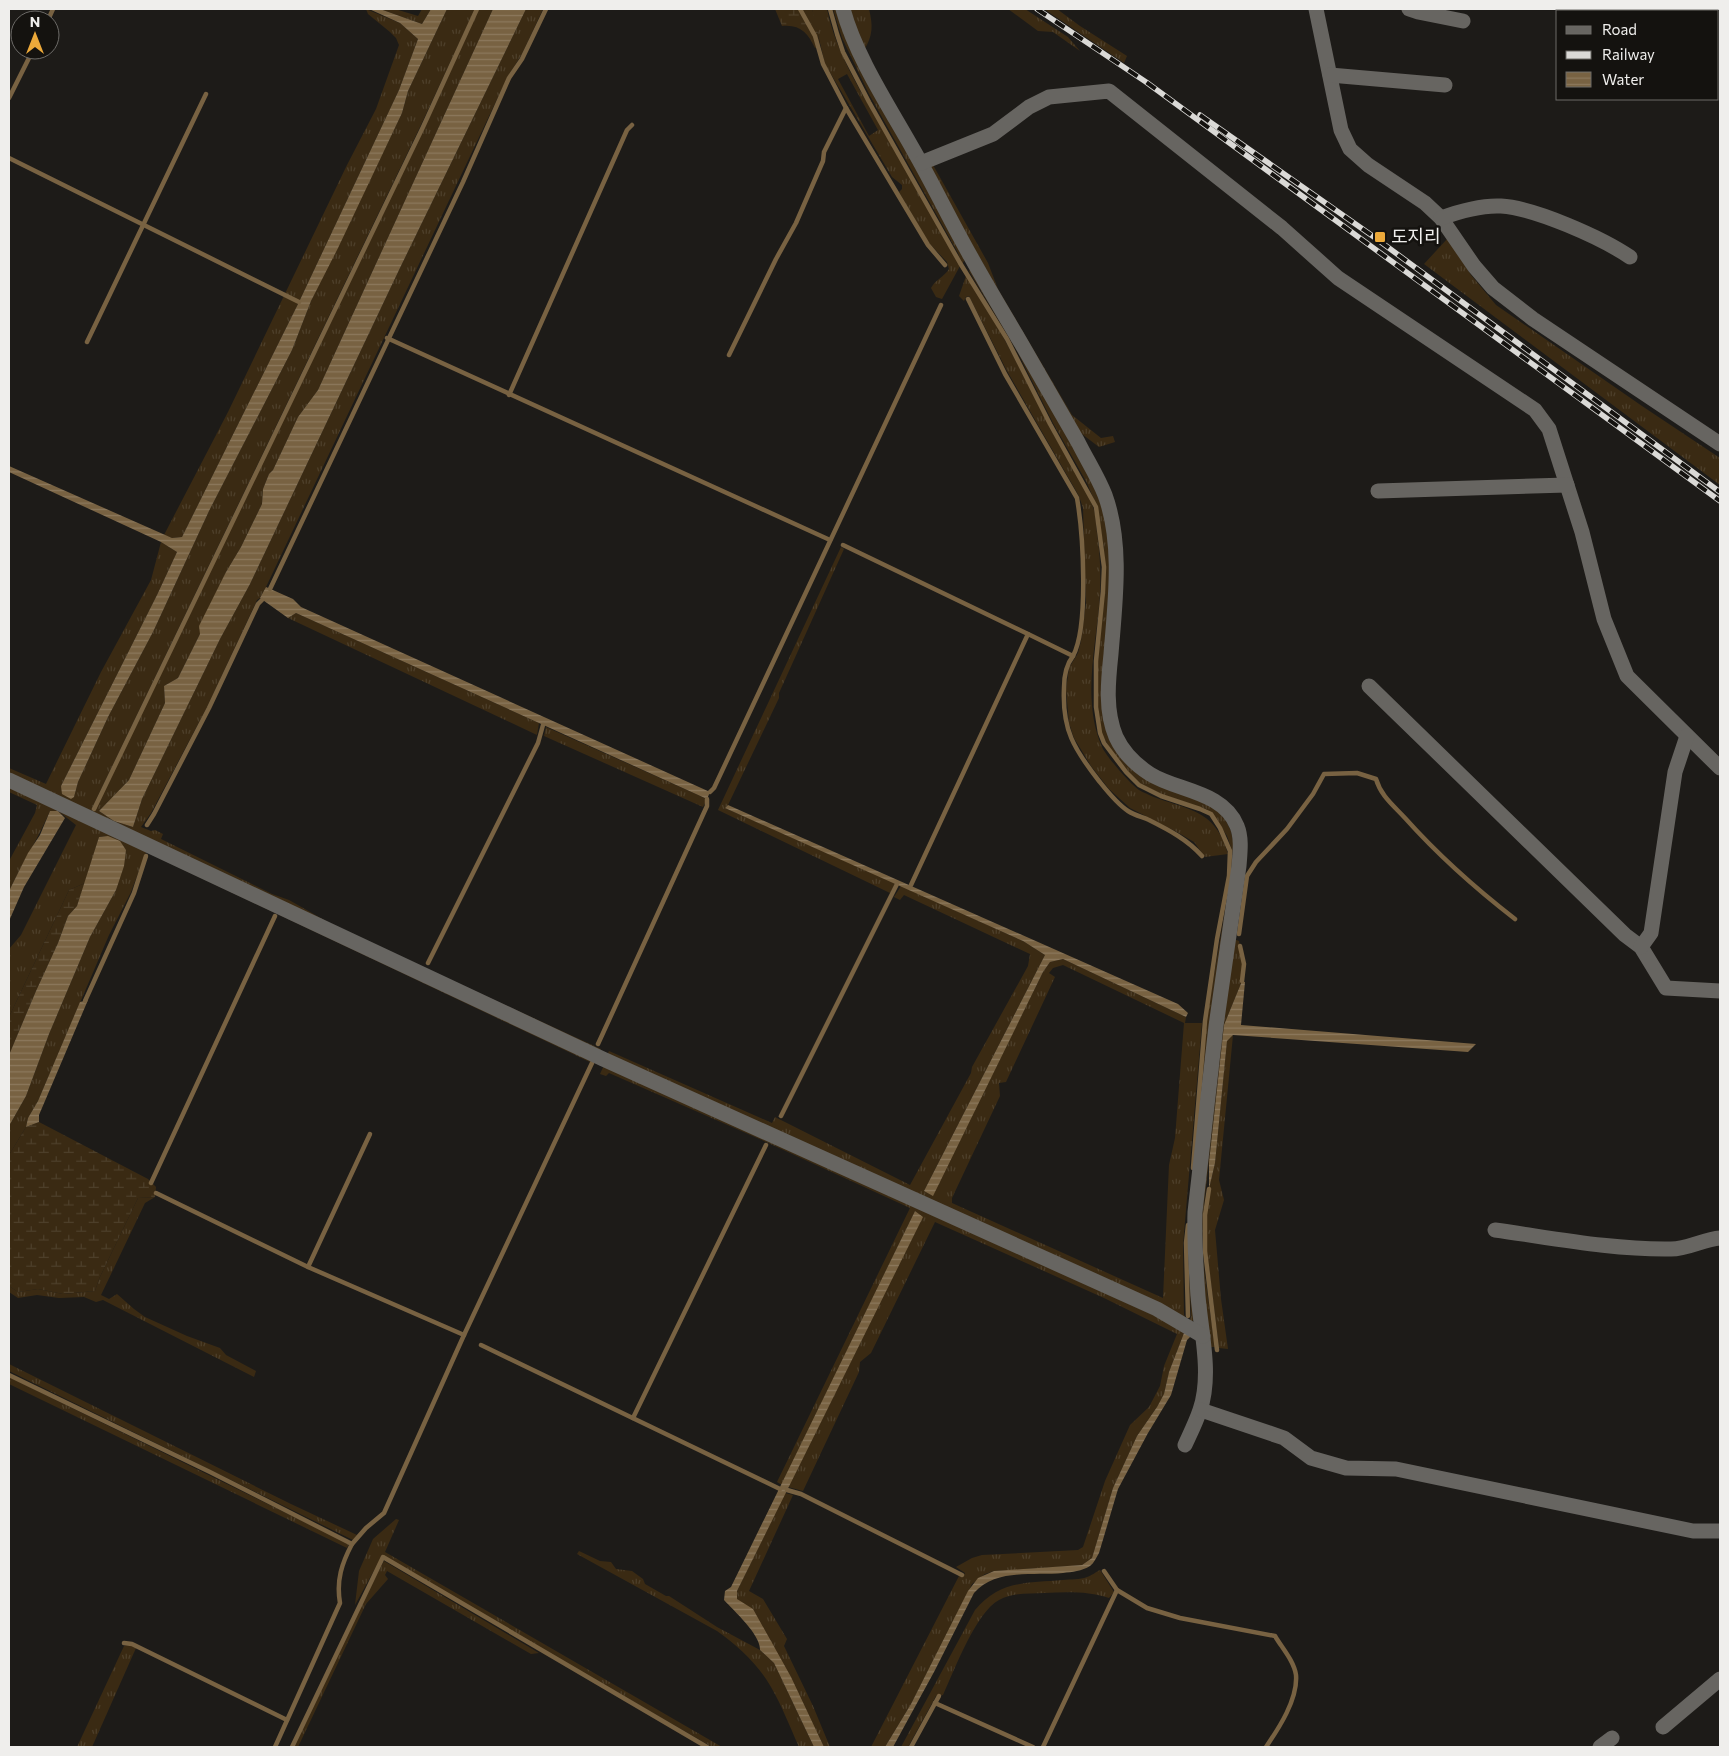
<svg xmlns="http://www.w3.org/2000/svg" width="1729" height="1756" viewBox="0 0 1729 1756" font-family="Commissioner,'Noto Sans KR',sans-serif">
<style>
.grass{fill:url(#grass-tufts);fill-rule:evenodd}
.wetland{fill:url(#wetland-marsh)}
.water{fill:url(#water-rules)}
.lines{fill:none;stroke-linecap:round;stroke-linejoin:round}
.stream{stroke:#786242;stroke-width:4.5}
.street{stroke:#676561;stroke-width:15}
.rail-casing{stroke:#dad9d6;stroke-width:5.5}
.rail{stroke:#14120f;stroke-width:4;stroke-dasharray:11;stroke-linecap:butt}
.poi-dot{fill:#eca93a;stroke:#14120f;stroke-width:2}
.labels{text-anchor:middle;stroke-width:5;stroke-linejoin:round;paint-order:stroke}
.poi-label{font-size:18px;fill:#efeeec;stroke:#14120f;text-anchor:start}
</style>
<defs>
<pattern id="grass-tufts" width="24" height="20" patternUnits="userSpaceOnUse" patternTransform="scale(1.25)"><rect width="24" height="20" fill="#3a2a13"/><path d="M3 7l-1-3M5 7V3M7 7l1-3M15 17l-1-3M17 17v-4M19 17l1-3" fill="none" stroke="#4d3f2a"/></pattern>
<pattern id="wetland-marsh" width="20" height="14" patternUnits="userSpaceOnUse" patternTransform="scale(1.25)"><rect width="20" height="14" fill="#3a2a13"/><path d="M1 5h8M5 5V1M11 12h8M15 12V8" fill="none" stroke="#4d3f2a"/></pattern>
<pattern id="water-rules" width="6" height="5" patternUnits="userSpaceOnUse" patternTransform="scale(1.25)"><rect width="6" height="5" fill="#786242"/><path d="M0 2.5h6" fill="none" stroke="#8c795d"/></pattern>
</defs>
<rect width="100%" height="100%" fill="#1d1b18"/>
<g class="grass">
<path d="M366,9l34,14 18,16 -19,51 -100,212 -117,235 -10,1 -8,-3 64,-123 119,-247 29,-56 23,-64 -3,-7 -6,-6 -22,-18z"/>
<path d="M380,9h15l23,7 4,-7h9l-9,15z"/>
<path d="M447,9h28l-55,118 -328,681v4l3,-2 329,-681 55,-120h14l-175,381 -20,27 -25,53 -4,4 -6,15 -1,15 -21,43 -15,25 -26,62 -22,44 -14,8 1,17 -36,77 -30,31 15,10 19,6 9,-28 78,-160 30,-55 149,-314 127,-261h17l-21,45 -14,22 -242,511 -6,11 -3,2 -50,107 -56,106 -10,14 10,4 4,-1 8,4 -2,5 111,55 17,6 51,29 261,120 -2,3 -590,-277v-7l37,16 55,-112 50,-92 10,-38 16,10 -20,43 -96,191 13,11 4,-15 30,-65 45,-85 56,-121 83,-161 19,-49 91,-188 6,-22z"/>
<path d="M812,9h15c9,44 35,85 58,124 25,45 50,89 75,133l-18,33 -6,-2 -5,-9c5,-9 13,-11 18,-19l-2,-7 -18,-19 -30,-51 3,-3v-4l-10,-8 -67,-113zM847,74l31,56 -9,6 -31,-57z"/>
<path d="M833,9h4l129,249 -4,6 -4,-11 -89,-159 -27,-56z"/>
<path d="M847,9h22c4,17 4,26 -5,41z"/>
<path d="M1008,9h17l43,28 12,14 -27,-19 -15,-1z"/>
<path d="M1044,9h13l23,17 47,30 -3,7z"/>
<path d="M933,165l55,98 10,26 74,126 29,23 12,-2 2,6 -16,5 -21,-16 -150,-264z"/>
<path d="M1448,238l23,37 25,30 146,101 78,52v27l-296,-221z"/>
<path d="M971,268l121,208 17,51 1,94 8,126 91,57 10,8 7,9 5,10 4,20 -20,155 -21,314 -5,3 -582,-268 2,-4 163,72 3,-6 135,68 61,-112 1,-6 56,-101 2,-12 -126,-59 -4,5 -6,-3 7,-11 122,55 22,14 -121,236 8,4 111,-223 7,-10 13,-3 123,58 -1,6h17l-19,222 1,70 5,7 2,-6 -3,-73 18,-222 27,-156 -1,-15 -5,-14 -14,-22 -7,-5 -45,-15 -21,-11 -14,-13 -13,-17 -12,-20 -3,-27v-46l7,-89 -1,-22 -7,-42 -10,-24 -34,-60 -36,-72 -48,-80zM1063,965l121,58 -9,115 -6,27 -6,133 -211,-95v-5l48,-102 -1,-13 7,-1 49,-105 -6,-4 4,-5z"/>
<path d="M966,276c32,46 56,98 82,148 14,28 35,54 45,83 3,8 3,18 4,26 3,20 4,41 3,61 -3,50 -19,105 2,153 4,9 29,38 37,43 38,21 75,12 89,64l-23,3 -11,-15 -17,-10 -47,-24 -21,-19 -18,-23 -17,-28 -5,-15 -3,-33 3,-22 9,-15 3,-12 5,-38 -3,-95 -4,-12 -72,-125 -38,-75 -3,1 -2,4 -5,-5z"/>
<path d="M841,547l3,2 -65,144v5l-51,107 -3,3 170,75 -5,10 -172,-83z"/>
<path d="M296,613l243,110 -2,12 -249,-117z"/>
<path d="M546,727l161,72 -4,8 -159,-71z"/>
<path d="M9,785l587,275 -2,4 -448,-212 -15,40 -22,43 -71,166 -10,17 -2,9 -17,28v-29l17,-30 23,-62 41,-97 26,-47 10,-40c-7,-10 -15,-15 -27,-13l-14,46 -16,7 -60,127v-68l12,-14 55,-110 -18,-14h-8c-12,28 -28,53 -41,80v-30l26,-48 2,-8 -28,-13z"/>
<path d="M1231,938l8,3 3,22v18l-18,44 -21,189 -1,40 13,93h-8l-10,-105z"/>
<path d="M1233,1035l-14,145 5,20 -9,30 6,69 7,50 -9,-1 -12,-97v-38l2,-24 6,-26 12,-122z"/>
<path d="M605,1063l585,269 -6,1 -15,39 -5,22 -7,13 -20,29 -24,52 -21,70 -10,7 -10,1 -78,5 -9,3 -13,10 -61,120 -26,43h-14l88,-171 4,1 2,-4 -9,-6 16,-9 10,-3 96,-5 5,-3 22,-66 25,-56 19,-18 11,-21 4,-20 13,-32 -73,-36 -169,-76 -64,131 -11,9 -1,10 -56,119 -15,-4 134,-270 -7,-6 -133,274 -5,-3 133,-274 -144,-66 -157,-69 -3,3 -6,-2z"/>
<path d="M155,1197l-10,6 -44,92 8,4 8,-5 17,15 11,8 42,19 33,12 6,7 30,16 -2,6 -151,-77 -7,2 -12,-5 -25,1 -22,-3 -19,3 -9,-6v-6l9,6 20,-3 25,5 32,-3 4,-12 39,-81z"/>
<path d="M9,1364l282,140 66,31 -4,5 -344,-169z"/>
<path d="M9,1377l340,167 -2,4 -338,-164z"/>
<path d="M785,1493l8,2 -44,96 14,8 24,40 -3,7 29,60 17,41h-6l-15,-30 -72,-118v-8z"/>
<path d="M396,1519l3,1 -14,32 337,195h-10l-330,-191 -27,49 4,-34 14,-32z"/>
<path d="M579,1551l21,10 11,1 5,7 16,2 11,8 2,5 21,12h3l48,31 43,23 14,13 40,84h-15c-9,-20 -17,-41 -28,-60 -13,-23 -33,-41 -54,-56l-140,-77z"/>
<path d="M384,1561l155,92 -8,1 -144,-83 -2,4 3,4 -22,25 -68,143h-5c29,-62 57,-126 91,-186z"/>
<path d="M1100,1570l14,22 -5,6c-20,-7 -43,-6 -65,-5 -15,1 -31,-1 -45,7 -23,12 -45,71 -56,95l-7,1 -28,51h-7l74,-137c25,-30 53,-27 88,-30 8,-1 17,0 24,-3 4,-1 9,-5 13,-7z"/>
<path d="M131,1645l5,3 -44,99h-15l47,-101z"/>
</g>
<g class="wetland">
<path d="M775,9h37l4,13 4,25 -5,1c-7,-15 -15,-24 -33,-22z"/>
<path d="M85,883l-8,23 -9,10 -10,27 -22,48 -27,64v-38l60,-127z"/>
<path d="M39,1122l109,57 8,8 -1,10 -17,1 -39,81 -4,12 -32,3 -25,-5 -20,3 -9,-6v-131l17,-28z"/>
</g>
<g class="water">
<path d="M369,9h11l42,15 9,-15h16l-39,82 -6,22 -64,135 -27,53 -19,49 -83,161 -56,121 -45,85 -30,65 -4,15 -3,2 -9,-5 -1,-8 96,-191 20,-43 -16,-10 -152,-70v-6l163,72 10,-1 117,-235 100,-212 19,-51 -18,-16z"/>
<path d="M493,9h33l-127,261 -149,314 -30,55 -78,160 -9,28 -19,-6 -15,-10 30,-31 36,-77 -1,-17 14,-8 22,-44 -1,-8 27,-54 15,-25 21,-43 1,-15 6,-15 4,-4 25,-53 20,-27z"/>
<path d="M266,587l27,12 8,8 409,185 -3,7 -411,-186 -8,5 -28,-20z"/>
<path d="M728,805l450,199 10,9 -2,4 -123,-58 -13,3 -7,10 -110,224 -9,-5 121,-236 -22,-14 -298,-133z"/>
<path d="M50,811h8l7,7 -41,69 -15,34v-30l19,-38 12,-18z"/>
<path d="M108,836l12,5 6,9 -2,16 -8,24 -26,47 -41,97 -23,62 -17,30v-71l27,-64 22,-48 10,-27 9,-10 22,-69z"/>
<path d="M1242,981l3,1 -4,43 235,19 -8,8 -235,-17 -6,6 -12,122 -6,26v-27l15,-137z"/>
<path d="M88,1000l-49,115v7l-13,5 2,-9 10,-17 42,-99z"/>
<path d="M915,1211l8,6 -186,374v8l16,10 38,68 33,70h-10l-40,-84 -14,-13c1,-15 -26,-39 -36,-50l1,-9 6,-4z"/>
<path d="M1184,1333l9,1 -6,6 -16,55 -23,38 -30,56 -19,64c-3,5 -5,10 -9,13 -8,5 -18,6 -27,7 -29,3 -67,-5 -89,20l-40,79 -41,75h-8l26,-43 57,-113 10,-13 16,-7 88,-6 10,-7 21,-70 24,-52 20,-29 7,-13 5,-22z"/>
</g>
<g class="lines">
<g class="stream">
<path d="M800,9l15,27 8,28 23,44 82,137 17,20"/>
<path d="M830,9l7,25 6,18 26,50 91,161 47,76 43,85 46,83 8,60 -1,24 -7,70v46l4,26 4,10 22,29 13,13 22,11 39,13 11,5 9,14 10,23 -1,25 -12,63 -12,82 -12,147"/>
<path d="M48,20l5,-11"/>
<path d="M9,98l24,-48"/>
<path d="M9,158l290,144"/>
<path d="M968,299l37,75 72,124c6,35 12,128 -4,158l-45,-22"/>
<path d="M387,338l443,202"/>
<path d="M87,342l119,-248"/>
<path d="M729,355l47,-96 20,-36 27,-62 1,-9 22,-44"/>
<path d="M509,395l118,-265 5,-5"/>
<path d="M843,545l185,89 -117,251"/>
<path d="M270,589l193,-407 46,-104 13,-19 24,-50"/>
<path d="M1073,656c-7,9 -9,21 -9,32 -2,42 10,61 35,93 8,10 18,23 29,30 6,4 14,6 21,9 20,10 39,20 53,36"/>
<path d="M710,792l4,-4 227,-483"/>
<path d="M94,809l329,-682 54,-118"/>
<path d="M147,825l7,-11 55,-106 49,-104 4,-4"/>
<path d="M1239,934l8,-58 9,-14 31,-33 26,-35 11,-20 33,-1 19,6c5,17 17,26 29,39 34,38 70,70 110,101"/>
<path d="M1240,946l4,18 -2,17"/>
<path d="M428,963l110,-220 5,-18"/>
<path d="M85,1001l49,-108 12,-37"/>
<path d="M598,1044l109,-238v-7"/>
<path d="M781,1116l116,-232"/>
<path d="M151,1183l124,-267"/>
<path d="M1209,1189l-4,26v36l12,99"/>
<path d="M156,1193l152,74 156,68"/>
<path d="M1188,1225l-2,18 2,73"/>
<path d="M308,1267l62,-133"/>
<path d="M481,1345l299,144"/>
<path d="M9,1375l201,97 142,72c-10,19 -16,36 -12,59l-65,144"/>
<path d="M633,1418l133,-273"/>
<path d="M787,1490l14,4 161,81"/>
<path d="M352,1544l14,-16 18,-15 80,-178 128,-272"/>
<path d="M1104,1571l13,19 30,18 33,10 95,18c7,12 19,25 21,39 2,24 -17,53 -30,72"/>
<path d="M124,1643l8,1 155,76"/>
<path d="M935,1703l98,44"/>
<path d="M292,1747l91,-190 324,190"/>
<path d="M911,1747l28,-51"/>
<path d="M1043,1747l74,-157"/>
</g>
<g class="street">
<path d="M843,9c13,48 47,99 71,142 20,35 37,71 57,106 16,29 33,57 50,86 19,33 38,66 57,99 9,18 20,35 27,53 18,49 10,108 6,159 -3,28 -6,57 5,83 7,15 20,28 34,37 27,17 73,17 87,52 5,12 3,27 2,40l-23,160 -21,186c-1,28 1,56 3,84 3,36 14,79 2,114 -4,12 -10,24 -15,35"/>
<path d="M1316,9l25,121 9,19 18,16 57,38 16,15 33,48 19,22 40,31 187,125"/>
<path d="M1409,9l9,3 45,9"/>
<path d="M1330,75l115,10"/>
<path d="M921,163l72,-29 36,-27 20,-10 60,-6 173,137 56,50 197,132 14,19 33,103 22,87 23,57 93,92"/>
<path d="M1441,218c19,-7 40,-13 60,-12 34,2 101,32 129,51"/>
<path d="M1378,491l189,-6"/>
<path d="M1369,686l256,249 16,12 25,41 54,3"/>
<path d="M9,780l594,279 554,250 46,27"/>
<path d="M1641,947l10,-14 24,-161 12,-36"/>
<path d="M1495,1230c58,8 118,20 176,19 17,0 33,-10 49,-11"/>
<path d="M1201,1410l83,28 27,20 35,10 50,1 297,62h27"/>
<path d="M1663,1727l57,-48"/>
<path d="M1600,1747l12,-9"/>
</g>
<g class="rail-casing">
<g id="rail">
<path d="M1037,9l109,73 574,419"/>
<path d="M1200,115l174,122 346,255"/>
</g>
</g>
<use href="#rail" class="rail"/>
</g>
<rect class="poi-dot" x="1374" y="231" width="12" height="12" rx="2.5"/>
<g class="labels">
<g class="poi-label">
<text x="1391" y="243">도지리</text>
</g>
</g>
<rect width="1729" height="1756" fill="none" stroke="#efeeec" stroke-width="20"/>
<rect x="1556" y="10" width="162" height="90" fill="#14120f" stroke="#6c6a67"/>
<rect x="1566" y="26" width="25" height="8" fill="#676561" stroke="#6c6a67"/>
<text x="1602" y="35" font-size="15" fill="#efeeec">Road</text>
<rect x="1566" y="51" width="25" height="8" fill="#dad9d6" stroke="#6c6a67"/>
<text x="1602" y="60" font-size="15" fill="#efeeec">Railway</text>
<rect x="1566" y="72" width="25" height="15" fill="url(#water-rules)" stroke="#6c6a67"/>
<text x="1602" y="85" font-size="15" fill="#efeeec">Water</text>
<g transform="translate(35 35)"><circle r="24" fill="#14120f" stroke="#6c6a67"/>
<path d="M0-4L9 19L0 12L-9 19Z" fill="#eca93a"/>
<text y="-8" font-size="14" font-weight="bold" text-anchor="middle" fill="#efeeec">N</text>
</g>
</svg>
